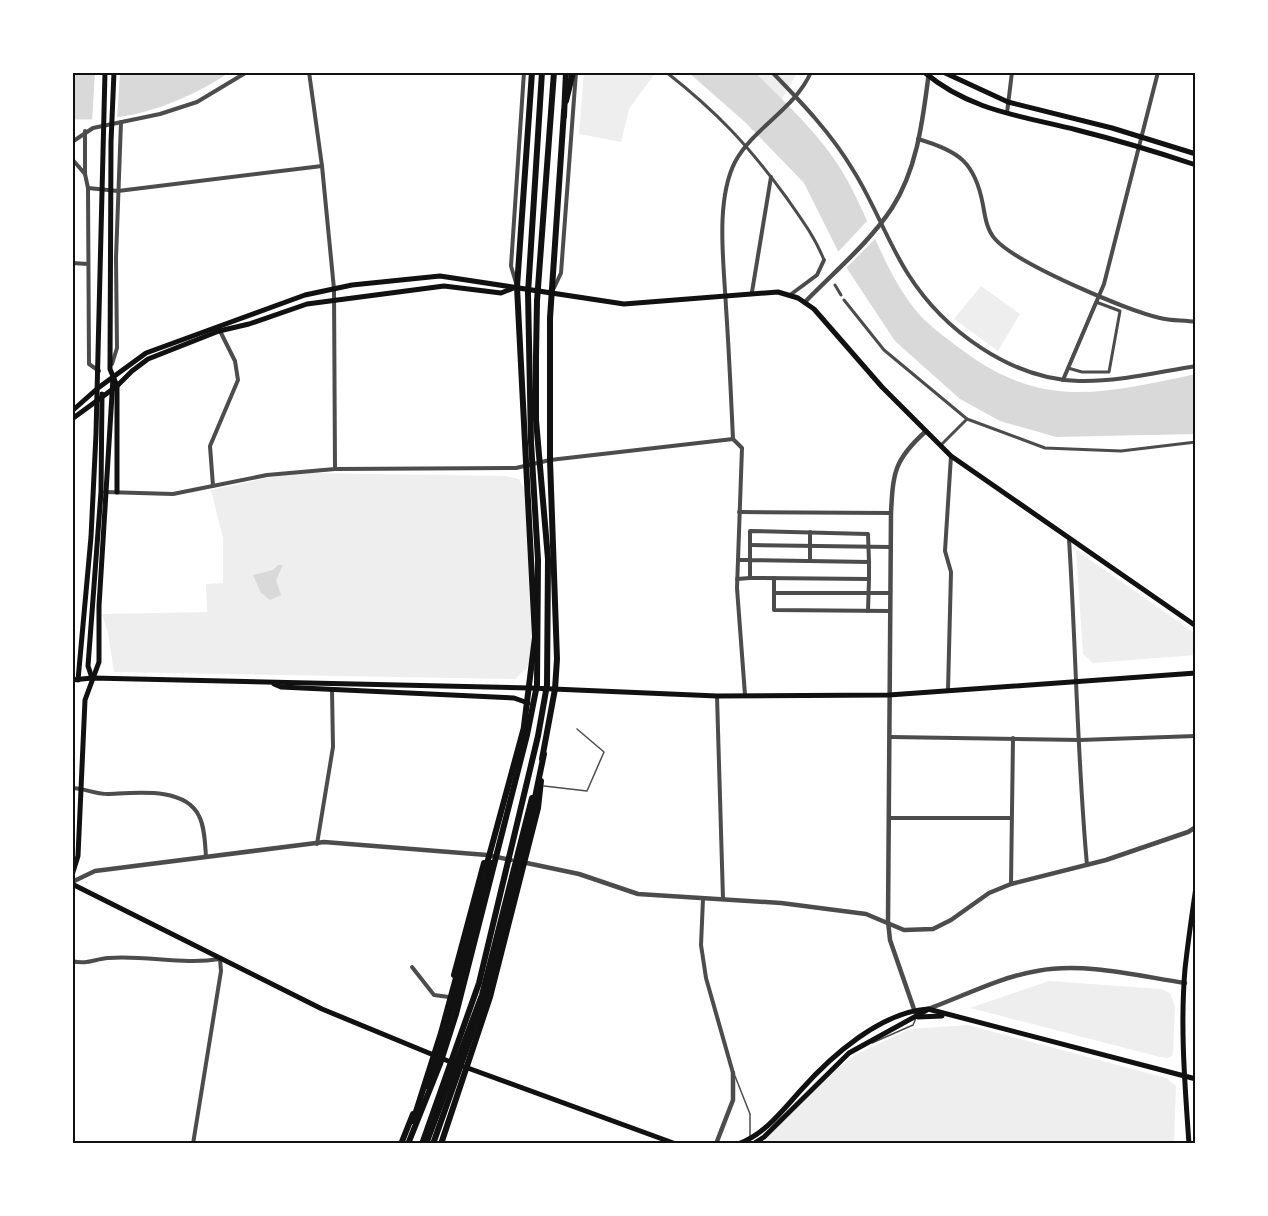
<svg xmlns="http://www.w3.org/2000/svg" width="1268" height="1216" viewBox="0 0 1268 1216" font-family="Manrope,sans-serif">
<style>
.green{fill:#eee}
.water{fill:#d9d9d9}
.pier{fill:#fff}
.lines{fill:none;stroke-linecap:round;stroke-linejoin:round}
.service{stroke:#4c4c4c;stroke-width:1.5}
.pedestrian{stroke:#4c4c4c;stroke-width:3}
.minor{stroke:#4c4c4c;stroke-width:4}
.tertiary{stroke:#4c4c4c;stroke-width:4.5}
.secondary{stroke:#111;stroke-width:5}
.primary{stroke:#111;stroke-width:6}
.trunk{stroke:#111;stroke-width:6}
.neatline{fill:none;stroke:#111;stroke-width:2}
</style>
<rect width="100%" height="100%" fill="#fff"/>
<g class="green">
<path d="M584,72h72l-27,37 -8,33 -42,-8z"/>
<path d="M755,72h43l-16,27z"/>
<path d="M981,286l39,28 -22,37 -44,-32z"/>
<path d="M306,473l200,3 13,3 6,11 7,162 -5,16 -12,11 -401,-7 -6,-39 -6,-19 105,-2 -1,-28 17,-1v-45l-12,-48 61,-13z"/>
<path d="M1076,550l120,84v21l-103,8 -10,-9z"/>
<path d="M1049,981l112,8 9,4 5,13 -2,49 -5,3 -8,-1 -190,-49z"/>
<path d="M968,1025l198,53 10,8 -2,58 -413,-1 68,-68 26,-20 55,-26z"/>
</g>
<g class="water">
<path d="M96,72h134c-47,31 -100,51 -158,47v-45z"/>
<path d="M688,72h67c28,28 67,65 87,99 26,43 41,98 72,137 13,17 31,29 48,42 81,61 142,43 234,24v60l-140,3 -56,-16 -40,-22 -65,-58 -49,-74 -42,-84 -58,-60z"/>
<path d="M278,565h5l-7,15 5,15 -11,5 -9,-7 -8,-18 20,-5z"/>
</g>
<g class="pier">
<path d="M95,72h25l-3,48 -25,2z"/>
<path d="M869,219l9,17 -34,34 -8,-16z"/>
</g>
<g class="lines">
<g class="service">
<path d="M544,786l43,5 17,-39 -27,-23"/>
<path d="M872,1043l41,-18 3,-7"/>
<path d="M735,1076l15,38v23"/>
</g>
<g class="pedestrian">
<path d="M666,72c51,40 82,73 120,125 14,20 29,40 38,63"/>
<path d="M835,285l6,10"/>
<path d="M844,300l40,50 83,69 78,29 76,3 75,-9"/>
<path d="M1096,302l24,9 -11,61h-27l-14,-4z"/>
<path d="M941,445l26,-26"/>
</g>
<g class="minor">
<path d="M309,72l13,94 12,123 1,180"/>
<path d="M772,72c30,31 59,61 81,98 21,33 34,71 55,104 36,57 103,105 171,107 39,1 79,-9 117,-15"/>
<path d="M1007,113l5,-41"/>
<path d="M85,131v43l3,14 1,176 10,7"/>
<path d="M918,139c41,12 57,23 65,66 2,12 4,25 12,34 22,25 131,71 165,79 11,3 24,2 36,4"/>
<path d="M72,142l21,-14 67,-14 37,-12 50,-30"/>
<path d="M72,159l13,15"/>
<path d="M88,188l30,3 204,-25"/>
<path d="M72,263l16,1"/>
<path d="M516,283l-5,-17 13,-194"/>
<path d="M554,288l7,-15 15,-201"/>
<path d="M752,292l19,-115"/>
<path d="M790,295l27,-20 7,-15"/>
<path d="M112,364l5,-16 -1,-90 5,-136"/>
<path d="M1063,380l41,-96 54,-212"/>
<path d="M213,486l-3,-40 28,-66 -3,-19 -16,-32"/>
<path d="M105,492l68,2 94,-19 68,-6 181,-1 34,-8 183,-21"/>
<path d="M739,512l152,1"/>
<path d="M1069,539c7,108 8,217 18,326"/>
<path d="M750,545l141,2"/>
<path d="M738,560h12l119,2 -1,-28 -118,-3c0,15 0,31 0,47l119,1v-17"/>
<path d="M810,561v-29"/>
<path d="M774,578v32l116,1"/>
<path d="M737,579l13,-1"/>
<path d="M774,593h116"/>
<path d="M868,611l1,-32"/>
<path d="M948,690l3,-118 -6,-21 6,-95"/>
<path d="M745,695l-8,-107 5,-140 -9,-9c-2,-44 -4,-88 -7,-132 -2,-42 -11,-106 9,-145 19,-35 60,-53 76,-90"/>
<path d="M717,696l6,203"/>
<path d="M891,737l189,3 116,-4"/>
<path d="M72,788c12,0 22,6 36,6 26,-1 77,-8 91,22 6,12 6,28 7,41"/>
<path d="M889,818h121"/>
<path d="M317,844l16,-97 -1,-57"/>
<path d="M1011,884l2,-146"/>
<path d="M703,899l-2,46 5,33 27,95"/>
<path d="M72,961c14,4 23,-2 36,-3 38,-3 75,7 112,1l1,12 -28,173"/>
<path d="M412,967l22,28 15,2"/>
</g>
<g class="tertiary">
<path d="M805,302c29,-30 64,-59 87,-94 26,-40 31,-91 37,-136"/>
<path d="M522,862l57,12 59,20 143,9 85,11 38,16 29,-1 18,-9 38,-27 22,-9 95,-24 82,-28 8,-5"/>
<path d="M72,882l23,-11 229,-29 163,13 24,5"/>
<path d="M928,1009c36,-13 72,-32 109,-38 48,-9 101,5 148,12"/>
<path d="M915,1012l-25,-72 -2,-19 3,-408c2,-40 3,-53 34,-81"/>
<path d="M716,1144l17,-44v-27"/>
</g>
<g class="secondary">
<path d="M114,72l-3,70 -1,227 7,17v106"/>
<path d="M924,72c46,39 98,44 153,58 40,10 80,22 119,35"/>
<path d="M943,72l65,30 104,26 84,26"/>
<path d="M72,411l26,-23 48,-35 159,-58 47,-10 88,-9 184,28 154,-12 20,6 16,11 68,78 69,69 245,170"/>
<path d="M72,419l45,-33 15,-15 16,-12 71,-28 30,-7 58,-20 137,-18 57,7 15,-6"/>
<path d="M92,678l-4,-12 13,-174 1,-98"/>
<path d="M72,680l20,-2 438,10 187,8 172,-1 307,-22"/>
<path d="M78,680l13,-143 5,-103 9,-362"/>
<path d="M274,684l7,3 233,11 14,5"/>
<path d="M72,875l6,-19 7,-156 14,-38v-56l14,-228"/>
<path d="M72,884l250,125 131,54"/>
<path d="M1196,990v115"/>
<path d="M918,1017l24,-1"/>
<path d="M465,1067l211,77"/>
<path d="M738,1144c27,-10 44,-33 63,-54 30,-34 80,-78 127,-81l268,70"/>
<path d="M753,1144l11,-7 85,-84 78,-43"/>
<path d="M1189,1144c-4,-58 -9,-117 -4,-175 3,-27 7,-55 11,-82"/>
</g>
<g class="primary">
<path d="M566,101l7,-29"/>
<path d="M523,734l12,-97 -18,-350 15,-215"/>
<path d="M542,759l13,-70 2,-30 -7,-199v-142l14,-207"/>
<path d="M454,975l30,-112"/>
<path d="M428,1087l34,-112 30,-112"/>
<path d="M401,1144l12,-30"/>
<path d="M426,1144l56,-149 50,-197"/>
<path d="M441,1144l49,-147 48,-189 3,-27"/>
</g>
<g class="trunk">
<path d="M564,116l2,-44"/>
<path d="M413,1121l28,-88 82,-302"/>
<path d="M408,1144l32,-80 16,-50 71,-279 10,-50 1,-125 -7,-118 -3,-149 14,-221"/>
<path d="M422,1144l57,-161 59,-247 9,-51 1,-126 -12,-139v-64l1,-55 17,-229"/>
<path d="M433,1144l54,-153 42,-165 15,-72"/>
</g>
</g>
<rect width="1268" height="1216" fill="none" stroke="#ffffff" stroke-width="147"/>
<rect x="74" y="74" width="1120" height="1068" class="neatline"/>
</svg>
